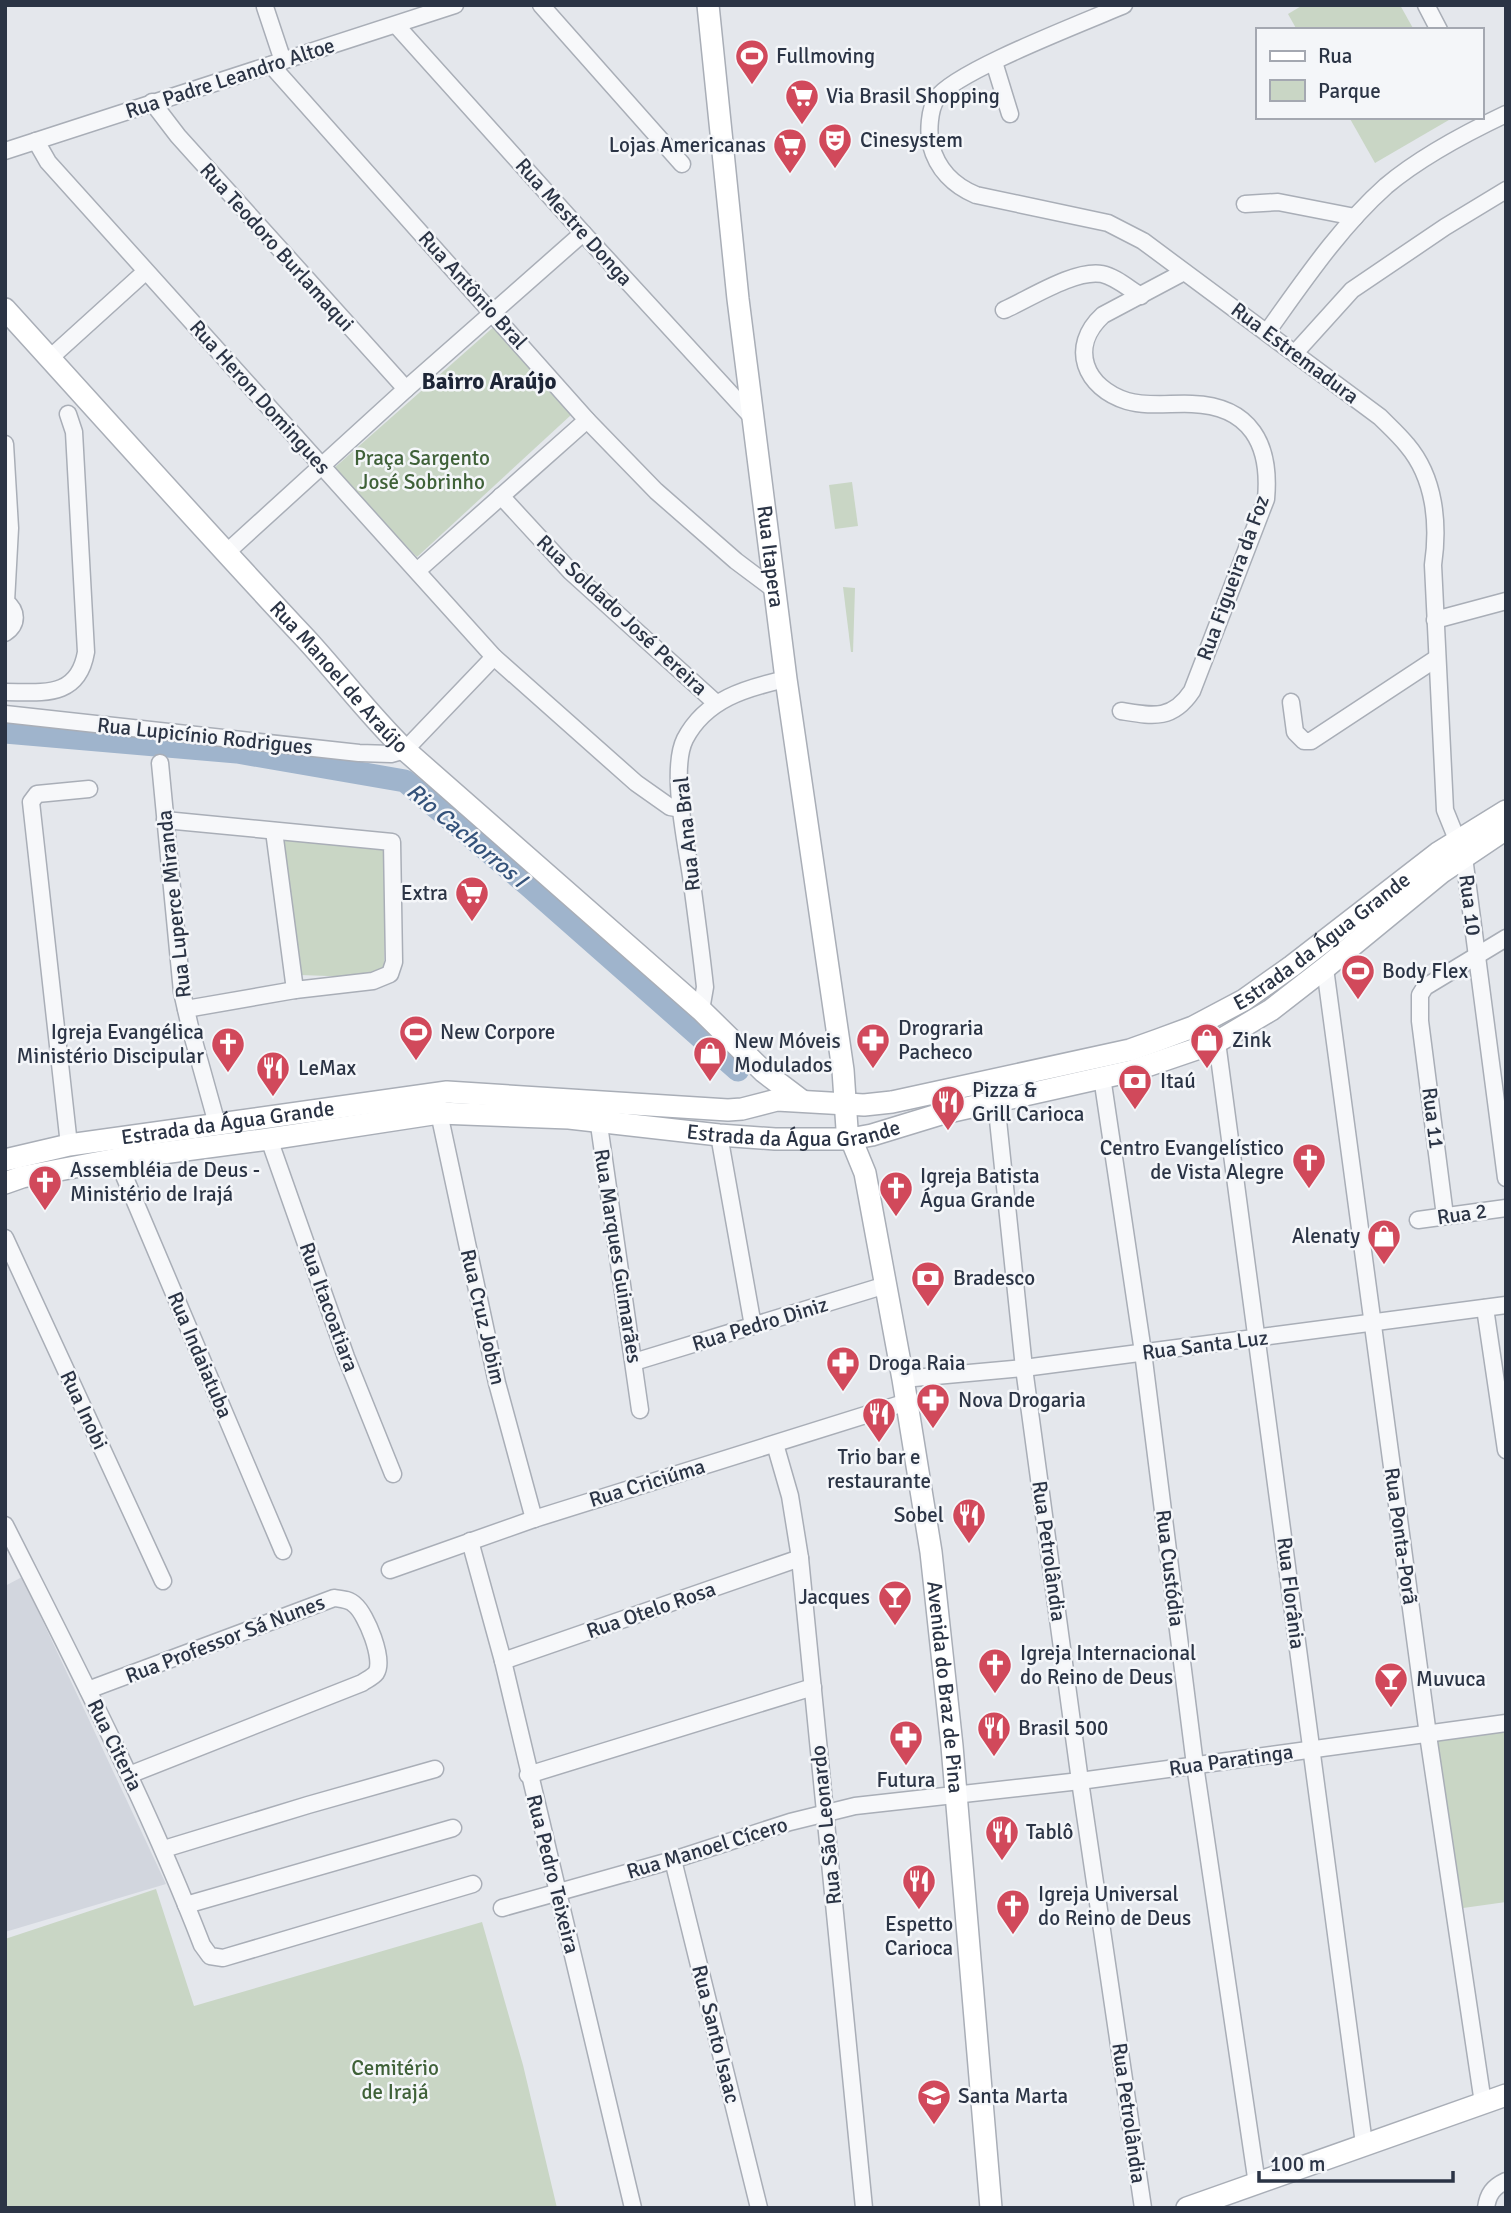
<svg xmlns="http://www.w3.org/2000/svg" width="1511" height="2213" viewBox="0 0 1511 2213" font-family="Signika,sans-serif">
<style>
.built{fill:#d2d6de}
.green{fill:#c9d6c5}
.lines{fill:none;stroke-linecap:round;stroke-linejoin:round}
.river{stroke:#9fb4cc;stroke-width:23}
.street-casing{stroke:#a9aeb7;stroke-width:19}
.secondary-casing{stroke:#a9aeb7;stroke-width:24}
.street{stroke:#f7f8fa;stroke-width:16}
.secondary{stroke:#fff;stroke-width:21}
.labels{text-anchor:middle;stroke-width:5;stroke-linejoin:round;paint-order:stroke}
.poi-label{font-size:21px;fill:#2b3445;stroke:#f4f6f9;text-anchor:start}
.street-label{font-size:21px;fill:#2b3445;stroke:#f4f6f9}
.park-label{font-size:21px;fill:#3f6138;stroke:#f4f6f9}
.neighbourhood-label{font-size:23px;font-weight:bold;fill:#1d2536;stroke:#f4f6f9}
.water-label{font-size:23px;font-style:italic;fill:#34527a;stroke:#f4f6f9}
</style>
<rect width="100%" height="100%" fill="#e4e7ec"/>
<path class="built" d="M22,1577l144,307 -161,48v-346z"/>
<g class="green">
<path d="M1303,5h97l14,25h-117l-9,-16z"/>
<path d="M1349,117h105l-79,46z"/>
<path d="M497,324l74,91 -154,142 -84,-88z"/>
<path d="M852,482l6,44 -23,3 -6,-44z"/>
<path d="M843,587l12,1 -2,64h-2z"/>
<path d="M280,836l106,8 -2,134 -84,-3z"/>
<path d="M1506,1726v176l-50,7 -23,-171z"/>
<path d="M156,1889l38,117 288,-84 41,143 34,143h-552v-269z"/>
</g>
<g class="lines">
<path class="river" d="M5,732l232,20 168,29 123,104 210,185"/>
<g class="street-casing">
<g id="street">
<path d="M541,5l141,159"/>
<path d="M1124,5c-36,16 -169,66 -187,93 -8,11 -9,35 -6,47 6,24 23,41 45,50l132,28 35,18 237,176c9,9 19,18 27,28 28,33 32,79 26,120l12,245 19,47 42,321"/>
<path d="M1426,5l13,25"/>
<path d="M265,7l18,54"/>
<path d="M396,25l187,208 169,184"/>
<path d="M994,62l16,52"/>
<path d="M271,65l316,355 69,71 80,70 40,30"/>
<path d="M152,102l26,34 228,253"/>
<path d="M36,141l12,21 446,495 142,126 34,24 12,2"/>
<path d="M5,151l450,-146"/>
<path d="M1245,204l33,-2 77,15"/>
<path d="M1004,310c25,-11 71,-41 98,-36 14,3 27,15 39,22"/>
<path d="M1267,332c36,-50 72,-104 119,-146 32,-27 82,-54 120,-72"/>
<path d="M1295,353l57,-63 93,-63 61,-37"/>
<path d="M50,358l95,-86"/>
<path d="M5,444l5,84 -4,74"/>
<path d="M501,496l70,76 145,131"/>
<path d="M226,553l180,-164 177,-156"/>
<path d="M417,571l170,-151"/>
<path d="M5,601c13,10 13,23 0,32"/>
<path d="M1435,620l71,-19"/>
<path d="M5,692c37,0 73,7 81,-40l-12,-220 -6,-18"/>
<path d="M1291,702l4,30 9,9h7l126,-83"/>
<path d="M1121,711c31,5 51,10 71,-20l74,-192c5,-54 -15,-93 -74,-95 -21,-1 -45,3 -65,-3 -42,-13 -59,-54 -24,-86l81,-43"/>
<path d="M5,714l354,39 32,1 14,-4 89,-93"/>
<path d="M160,763l22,229 8,35 27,97"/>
<path d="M165,820l227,22 2,120 -4,12 -17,7 -78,9 -109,19"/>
<path d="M274,831l21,159"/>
<path d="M1325,968l103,767 55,368"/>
<path d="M701,1010l4,-23c-4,-37 -9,-74 -14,-111 -5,-34 -21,-107 -6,-137 21,-40 61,-51 101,-60"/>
<path d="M1217,1042l147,1102"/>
<path d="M1102,1077l41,275 52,413 62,419"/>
<path d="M996,1101l28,267 56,413 63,427"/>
<path d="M597,1111l43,299"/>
<path d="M439,1113l58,270 37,136"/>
<path d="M719,1135l34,191"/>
<path d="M269,1139l77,218 47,117"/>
<path d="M69,1145l-38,-343 6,-8 52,-5"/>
<path d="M117,1159l166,392"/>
<path d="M1445,1216l-25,-195v-26l5,-8 81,-49"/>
<path d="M1418,1220l88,-12"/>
<path d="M5,1238l158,343"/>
<path d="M1485,1308l21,142"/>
<path d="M634,1362l252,-77"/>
<path d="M903,1379l121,-11 482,-63"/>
<path d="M775,1444l15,52 10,62 64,650"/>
<path d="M5,1525c70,139 141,275 197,420l8,11 13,2 250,-74"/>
<path d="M470,1541l33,120 130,547"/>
<path d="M390,1570l144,-51 373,-117"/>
<path d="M503,1661l297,-103"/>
<path d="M88,1690l246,-92c8,1 15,1 21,7 11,9 30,55 21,68 -3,4 -10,7 -14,10l-233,92"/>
<path d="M528,1775l285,-88"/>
<path d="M164,1849l144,-44 127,-36"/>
<path d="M673,1860l86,348"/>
<path d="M186,1905l267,-77"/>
<path d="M502,1908l171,-48 117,-38 65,-16 225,-25 426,-58"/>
<path d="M1486,2208c2,-14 7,-21 20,-27"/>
</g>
</g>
<g class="secondary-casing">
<g id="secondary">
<path id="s1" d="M708,5l30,294 48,380 57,391 4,59 18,44 38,206 28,173 21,194 39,462"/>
<path id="s2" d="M5,309c100,110 199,221 301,330 34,37 63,76 99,111l296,260 63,62 37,28"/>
<path id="s3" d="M5,1160l64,-15 378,-53 281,18 14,-1 35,-9 87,5 28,-3 238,-52 28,-10 35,-13 51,-27 48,-34 146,-113 68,-42"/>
<path id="s4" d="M5,1183l17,-6 95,-18 152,-20 170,-26 130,5 150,17 56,4h75l22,-4 72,-22 188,-42 85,-29 54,-32 54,-42 117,-96 64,-43"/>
<path d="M1187,2208l319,-113"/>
</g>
</g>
<use href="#street" class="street"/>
<use href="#secondary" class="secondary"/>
</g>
<defs>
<g id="stadium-pin" transform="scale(1.75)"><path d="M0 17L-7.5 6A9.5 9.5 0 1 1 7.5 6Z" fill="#d1495b" stroke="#f4f6f9"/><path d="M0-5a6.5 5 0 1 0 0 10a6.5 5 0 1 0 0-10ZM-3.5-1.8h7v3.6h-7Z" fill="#fff"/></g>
<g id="supermarket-pin" transform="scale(1.75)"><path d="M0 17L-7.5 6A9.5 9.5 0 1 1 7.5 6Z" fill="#d1495b" stroke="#f4f6f9"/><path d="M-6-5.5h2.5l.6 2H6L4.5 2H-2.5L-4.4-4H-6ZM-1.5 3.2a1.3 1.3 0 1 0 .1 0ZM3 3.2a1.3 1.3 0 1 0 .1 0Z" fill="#fff"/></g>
<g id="theatre-pin" transform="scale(1.75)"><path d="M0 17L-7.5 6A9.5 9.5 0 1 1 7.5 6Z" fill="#d1495b" stroke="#f4f6f9"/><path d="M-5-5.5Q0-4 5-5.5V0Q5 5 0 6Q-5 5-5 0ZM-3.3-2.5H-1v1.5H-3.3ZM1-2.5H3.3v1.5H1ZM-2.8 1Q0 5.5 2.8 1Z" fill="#fff"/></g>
<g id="pharmacy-pin" transform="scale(1.75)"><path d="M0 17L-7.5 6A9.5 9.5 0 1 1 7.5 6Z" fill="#d1495b" stroke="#f4f6f9"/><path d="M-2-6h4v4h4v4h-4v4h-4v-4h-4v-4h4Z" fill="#fff"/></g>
<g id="shop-pin" transform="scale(1.75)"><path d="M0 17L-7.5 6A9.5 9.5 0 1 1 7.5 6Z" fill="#d1495b" stroke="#f4f6f9"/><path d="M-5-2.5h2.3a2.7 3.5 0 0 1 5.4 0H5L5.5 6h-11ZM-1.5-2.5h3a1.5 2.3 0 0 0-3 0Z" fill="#fff"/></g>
<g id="church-pin" transform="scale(1.75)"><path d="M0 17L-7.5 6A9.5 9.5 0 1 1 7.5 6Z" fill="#d1495b" stroke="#f4f6f9"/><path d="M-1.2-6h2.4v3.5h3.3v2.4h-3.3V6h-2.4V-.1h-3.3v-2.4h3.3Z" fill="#fff"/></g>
<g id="restaurant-pin" transform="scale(1.75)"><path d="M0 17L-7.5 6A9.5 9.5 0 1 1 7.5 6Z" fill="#d1495b" stroke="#f4f6f9"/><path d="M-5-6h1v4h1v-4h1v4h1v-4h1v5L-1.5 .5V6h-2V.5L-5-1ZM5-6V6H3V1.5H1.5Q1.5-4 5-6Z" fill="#fff"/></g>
<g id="bank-pin" transform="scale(1.75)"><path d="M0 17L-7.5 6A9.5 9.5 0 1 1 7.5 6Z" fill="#d1495b" stroke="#f4f6f9"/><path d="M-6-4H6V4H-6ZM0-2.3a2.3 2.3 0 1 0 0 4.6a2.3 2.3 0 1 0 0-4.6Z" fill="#fff"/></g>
<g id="bar-pin" transform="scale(1.75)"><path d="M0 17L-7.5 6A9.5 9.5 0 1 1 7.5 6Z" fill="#d1495b" stroke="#f4f6f9"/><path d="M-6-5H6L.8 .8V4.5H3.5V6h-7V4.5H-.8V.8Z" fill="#fff"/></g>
<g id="school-pin" transform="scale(1.75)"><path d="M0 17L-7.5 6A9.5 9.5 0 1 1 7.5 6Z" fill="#d1495b" stroke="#f4f6f9"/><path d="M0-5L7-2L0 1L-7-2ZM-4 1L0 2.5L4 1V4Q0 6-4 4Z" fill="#fff"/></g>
</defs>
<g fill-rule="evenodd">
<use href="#stadium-pin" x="752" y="56"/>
<use href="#supermarket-pin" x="802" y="96"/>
<use href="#theatre-pin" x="835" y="140"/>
<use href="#supermarket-pin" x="790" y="145"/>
<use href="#supermarket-pin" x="472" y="893"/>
<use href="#stadium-pin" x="1358" y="971"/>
<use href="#stadium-pin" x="416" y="1032"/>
<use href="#pharmacy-pin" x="873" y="1040"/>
<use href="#shop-pin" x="1207" y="1040"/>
<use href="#church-pin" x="228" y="1044"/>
<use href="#shop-pin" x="710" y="1053"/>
<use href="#restaurant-pin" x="273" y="1068"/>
<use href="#bank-pin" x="1135" y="1081"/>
<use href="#restaurant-pin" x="948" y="1102"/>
<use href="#church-pin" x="1309" y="1160"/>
<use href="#church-pin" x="45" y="1182"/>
<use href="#church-pin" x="896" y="1188"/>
<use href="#shop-pin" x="1384" y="1236"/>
<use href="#bank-pin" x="928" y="1278"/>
<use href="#pharmacy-pin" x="843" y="1363"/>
<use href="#pharmacy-pin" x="933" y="1400"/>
<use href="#restaurant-pin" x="879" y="1414"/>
<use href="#restaurant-pin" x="969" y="1515"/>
<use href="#bar-pin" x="895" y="1597"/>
<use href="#church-pin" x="995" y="1665"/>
<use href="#bar-pin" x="1391" y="1679"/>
<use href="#restaurant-pin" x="994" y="1728"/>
<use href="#pharmacy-pin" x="906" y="1737"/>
<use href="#restaurant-pin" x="1002" y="1832"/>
<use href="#restaurant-pin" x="919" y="1881"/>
<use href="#church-pin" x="1013" y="1906"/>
<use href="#school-pin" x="934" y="2096"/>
</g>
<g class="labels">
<g class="poi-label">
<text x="776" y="63">Fullmoving</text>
<text x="826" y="103">Via Brasil Shopping</text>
<text x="860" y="147">Cinesystem</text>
<text x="766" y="152" text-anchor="end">Lojas Americanas</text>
<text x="448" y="900" text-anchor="end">Extra</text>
<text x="1382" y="978">Body Flex</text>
<text x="898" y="1035">Drograria<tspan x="898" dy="24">Pacheco</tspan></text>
<text x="204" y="1039" text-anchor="end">Igreja Evangélica<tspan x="204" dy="24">Ministério Discipular</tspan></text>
<text x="440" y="1039">New Corpore</text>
<text x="1232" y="1047">Zink</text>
<text x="734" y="1048">New Móveis<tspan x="734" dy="24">Modulados</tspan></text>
<text x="298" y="1075">LeMax</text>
<text x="1160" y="1088">Itaú</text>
<text x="972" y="1097">Pizza &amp;<tspan x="972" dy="24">Grill Carioca</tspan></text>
<text x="1284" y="1155" text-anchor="end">Centro Evangelístico<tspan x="1284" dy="24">de Vista Alegre</tspan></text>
<text x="70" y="1177">Assembléia de Deus -<tspan x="70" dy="24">Ministério de Irajá</tspan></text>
<text x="920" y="1183">Igreja Batista<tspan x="920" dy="24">Água Grande</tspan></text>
<text x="1360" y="1243" text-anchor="end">Alenaty</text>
<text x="953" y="1285">Bradesco</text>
<text x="868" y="1370">Droga Raia</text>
<text x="958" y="1407">Nova Drogaria</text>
<text x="879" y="1464" text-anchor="middle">Trio bar e<tspan x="879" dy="24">restaurante</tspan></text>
<text x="944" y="1522" text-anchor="end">Sobel</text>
<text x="870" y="1604" text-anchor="end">Jacques</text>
<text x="1020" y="1660">Igreja Internacional<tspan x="1020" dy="24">do Reino de Deus</tspan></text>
<text x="1416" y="1686">Muvuca</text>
<text x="1018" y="1735">Brasil 500</text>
<text x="906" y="1787" text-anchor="middle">Futura</text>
<text x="1026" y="1839">Tablô</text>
<text x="1038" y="1901">Igreja Universal<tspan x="1038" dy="24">do Reino de Deus</tspan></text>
<text x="919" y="1931" text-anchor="middle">Espetto<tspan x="919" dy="24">Carioca</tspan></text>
<text x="958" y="2103">Santa Marta</text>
</g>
<g class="street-label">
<text transform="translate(230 78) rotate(-18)" y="7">Rua Padre Leandro Altoe</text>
<text transform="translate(574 222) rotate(48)" y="7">Rua Mestre Donga</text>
<text transform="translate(277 247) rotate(48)" y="7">Rua Teodoro Burlamaqui</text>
<text transform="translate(473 290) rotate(48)" y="7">Rua Antônio Bral</text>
<text transform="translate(1295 353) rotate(37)" y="7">Rua Estremadura</text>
<text transform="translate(260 397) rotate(48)" y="7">Rua Heron Domingues</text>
<text dy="7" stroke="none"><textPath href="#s1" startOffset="555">Rua Itapera</textPath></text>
<text transform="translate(1233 578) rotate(-70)" y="7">Rua Figueira da Foz</text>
<text transform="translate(622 615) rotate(43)" y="7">Rua Soldado José Pereira</text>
<text dy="7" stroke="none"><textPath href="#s2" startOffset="497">Rua Manoel de Araújo</textPath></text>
<text transform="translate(205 736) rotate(6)" y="7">Rua Lupicínio Rodrigues</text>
<text transform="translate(687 834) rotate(-96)" y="7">Rua Ana Bral</text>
<text transform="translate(174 904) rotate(-96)" y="7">Rua Luperce Miranda</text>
<text transform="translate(1470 905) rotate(83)" y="7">Rua 10</text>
<text dy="7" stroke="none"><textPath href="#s3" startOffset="1360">Estrada da Água Grande</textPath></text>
<text transform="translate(1433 1118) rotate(83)" y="7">Rua 11</text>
<text dy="7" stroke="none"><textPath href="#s3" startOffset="226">Estrada da Água Grande</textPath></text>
<text dy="7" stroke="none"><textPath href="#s4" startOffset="796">Estrada da Água Grande</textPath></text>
<text transform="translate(1462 1214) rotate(-8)" y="7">Rua 2</text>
<text transform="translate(618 1256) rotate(81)" y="7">Rua Marques Guimarães</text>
<text transform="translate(329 1307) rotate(70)" y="7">Rua Itacoatiara</text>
<text transform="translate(483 1317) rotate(77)" y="7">Rua Cruz Jobim</text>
<text transform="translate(760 1324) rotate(-17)" y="7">Rua Pedro Diniz</text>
<text transform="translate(1205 1345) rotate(-7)" y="7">Rua Santa Luz</text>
<text transform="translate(200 1355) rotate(67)" y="7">Rua Indaiatuba</text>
<text transform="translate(84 1410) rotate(65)" y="7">Rua Inobi</text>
<text transform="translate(647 1483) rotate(-17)" y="7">Rua Criciúma</text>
<text transform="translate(1401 1536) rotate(82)" y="7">Rua Ponta-Porã</text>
<text transform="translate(1049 1551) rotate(82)" y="7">Rua Petrolândia</text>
<text transform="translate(1170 1568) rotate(83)" y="7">Rua Custódia</text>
<text transform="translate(1291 1593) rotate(83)" y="7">Rua Florânia</text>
<text transform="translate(651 1610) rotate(-19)" y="7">Rua Otelo Rosa</text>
<text transform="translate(225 1639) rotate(-21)" y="7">Rua Professor Sá Nunes</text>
<text dy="7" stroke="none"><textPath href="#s1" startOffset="1701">Avenida do Braz de Pina</textPath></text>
<text transform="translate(115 1745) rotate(64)" y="7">Rua Citeria</text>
<text transform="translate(1231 1760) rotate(-8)" y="7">Rua Paratinga</text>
<text transform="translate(826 1825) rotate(-96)" y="7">Rua São Leonardo</text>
<text transform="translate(707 1848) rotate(-17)" y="7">Rua Manoel Cícero</text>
<text transform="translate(553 1874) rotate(76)" y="7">Rua Pedro Teixeira</text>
<text transform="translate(716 2034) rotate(76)" y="7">Rua Santo Isaac</text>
<text transform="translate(1129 2113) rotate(82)" y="7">Rua Petrolândia</text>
</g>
<g class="park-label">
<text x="422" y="465">Praça Sargento<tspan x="422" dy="24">José Sobrinho</tspan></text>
<text x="395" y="2075">Cemitério<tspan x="395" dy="24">de Irajá</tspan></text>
</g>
<g class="neighbourhood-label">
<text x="489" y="389">Bairro Araújo</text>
</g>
<g class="water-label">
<text transform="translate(467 835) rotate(40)" y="8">Rio Cachorros I</text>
</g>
</g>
<rect width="1511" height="2213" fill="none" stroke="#2b3445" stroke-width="14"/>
<rect x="1256" y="28" width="228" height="91" fill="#f4f6f9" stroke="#a4a8b1" stroke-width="2"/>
<rect x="1270" y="51" width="35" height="10" fill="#ffffff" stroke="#a4a8b1" stroke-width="2"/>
<text x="1318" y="63" font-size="21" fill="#2b3445">Rua</text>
<rect x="1270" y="80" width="35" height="21" fill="#c9d6c5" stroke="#a4a8b1" stroke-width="2"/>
<text x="1318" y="98" font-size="21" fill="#2b3445">Parque</text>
<path d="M1259 2171v10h194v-10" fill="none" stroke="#2b3445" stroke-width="3.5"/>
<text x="1270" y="2171" font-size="21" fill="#2b3445" stroke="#f4f6f9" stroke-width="5" paint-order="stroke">100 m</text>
</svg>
